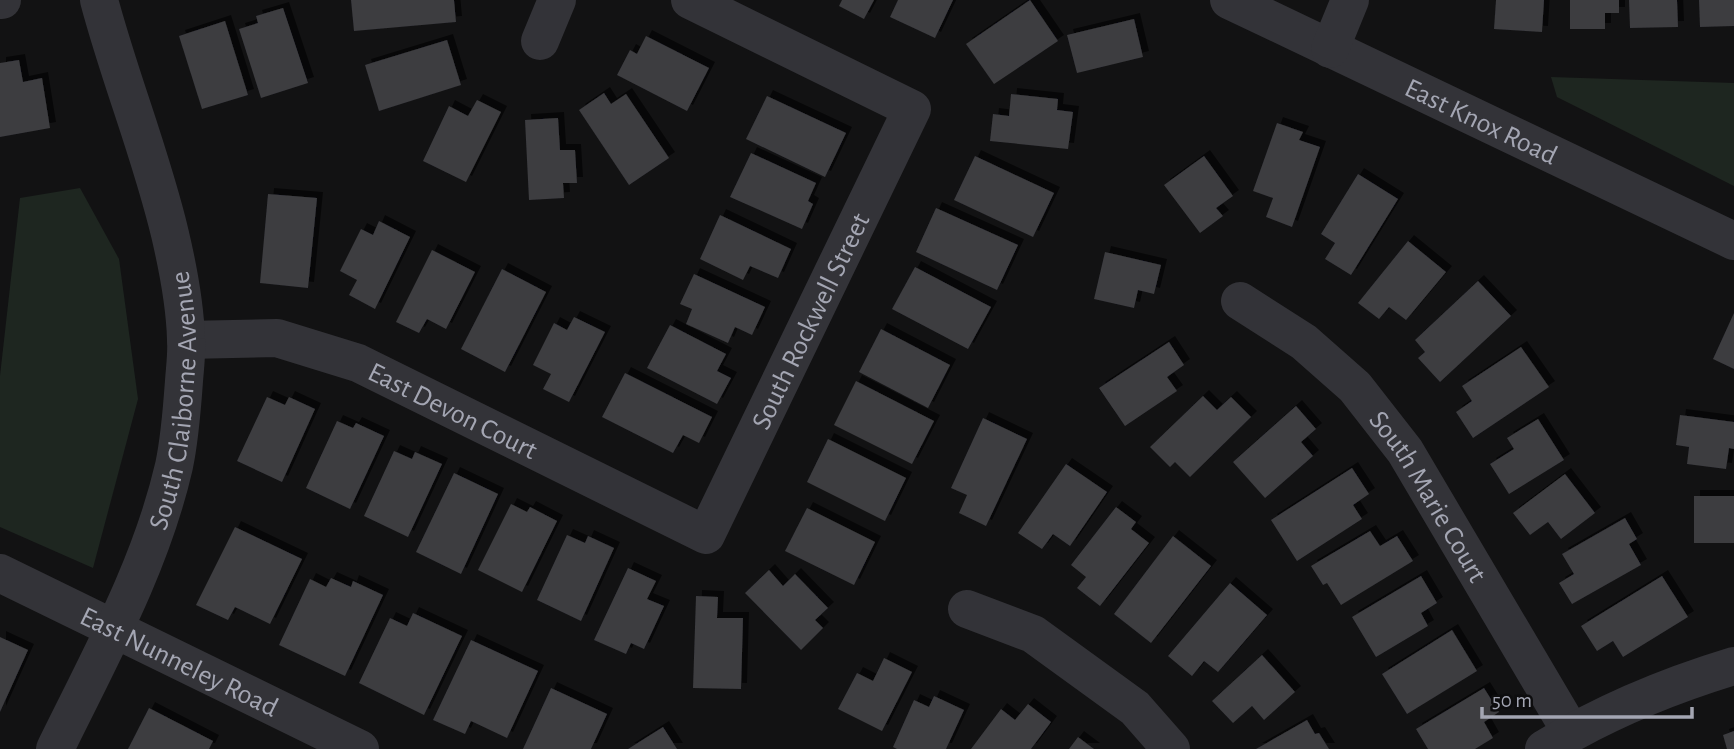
<svg xmlns="http://www.w3.org/2000/svg" width="1734" height="749" viewBox="0 0 1734 749" font-family="'Alegreya Sans',sans-serif">
<style>
.green{fill:#1e2620}
.building{fill:#3c3c40;filter:url(#shadow)}
.lines{fill:none;stroke-linecap:round;stroke-linejoin:round}
.minor{stroke:#333338;stroke-width:38}
.labels{text-anchor:middle;stroke-width:5;stroke-linejoin:round;paint-order:stroke}
.street-label{font-size:28px;fill:#a4a6b3;stroke:#0d0d0e}
</style>
<defs>
<filter id="shadow"><feDropShadow dx="6" dy="-6" stdDeviation="0" flood-color="#0009"/></filter>
</defs>
<rect width="100%" height="100%" fill="#121213"/>
<g class="green">
<path d="M1551,77l183,6v103l-177,-89z"/>
<path d="M80,188l39,71 19,140 -45,169 -93,-41v-151l20,-178z"/>
</g>
<g class="building">
<path d="M351,0h103l2,22 -102,9z"/>
<path d="M842,0h32l-10,19 -25,-13z"/>
<path d="M898,0h55l-18,38 -45,-21z"/>
<path d="M1030,0l28,41 -64,43 -28,-40z"/>
<path d="M1496,0h48l-2,32 -48,-3z"/>
<path d="M1570,0h49v13h-14v16h-35z"/>
<path d="M1629,0h48l1,27 -48,1z"/>
<path d="M1699,0h35v26l-34,1z"/>
<path d="M283,8l25,75 -47,15 -22,-69 19,-6 -2,-7z"/>
<path d="M1134,19l9,38 -66,16 -10,-38z"/>
<path d="M225,21l23,74 -46,14 -23,-73z"/>
<path d="M646,36l63,32 -22,43 -70,-36 13,-25 7,4z"/>
<path d="M447,40l14,45 -82,26 -14,-46z"/>
<path d="M19,60l4,22 19,-4 8,50 -50,9v-74z"/>
<path d="M604,93l7,11 15,-10 43,64 -40,27 -50,-75z"/>
<path d="M1011,94l47,5 -1,11 16,2 -5,37 -78,-8 3,-27 16,2z"/>
<path d="M767,96l79,37 -21,44 -79,-38z"/>
<path d="M477,100l24,12 -35,70 -43,-21 26,-55 19,10z"/>
<path d="M558,118l2,32h15l2,33h-14l1,15 -35,2 -4,-80z"/>
<path d="M1277,123l26,9 -4,8 21,7 -28,80 -26,-10 7,-19 -20,-7z"/>
<path d="M751,153l65,30 -8,18 5,3 -11,25 -72,-32z"/>
<path d="M975,156l79,37 -21,44 -79,-37z"/>
<path d="M1204,156l29,40 -17,12 7,8 -23,17 -36,-48z"/>
<path d="M1358,174l40,25 -47,76 -26,-16 10,-16 -14,-9z"/>
<path d="M268,194l49,4 -9,90 -48,-5z"/>
<path d="M936,208l82,37 -21,45 -81,-38z"/>
<path d="M720,215l71,34 -13,29 -28,-12 -7,14 -43,-21z"/>
<path d="M379,221l31,16 -35,72 -26,-14 8,-15 -17,-9 21,-42 12,6z"/>
<path d="M1408,241l38,31 -40,48 -17,-13 -10,12 -21,-16z"/>
<path d="M432,250l43,22 -29,57 -19,-10 -8,14 -23,-11z"/>
<path d="M1105,252l56,13 -7,29 -16,-4 -4,18 -40,-9z"/>
<path d="M915,267l76,40 -23,42 -76,-40z"/>
<path d="M502,269l44,23 -41,80 -44,-23z"/>
<path d="M694,274l71,33 -13,28 -17,-8 -7,16 -42,-19 6,-15 -12,-5z"/>
<path d="M1478,281l33,35 -71,66 -22,-24 7,-6 -10,-12z"/>
<path d="M1734,313v56l-21,-10z"/>
<path d="M574,317l31,15 -36,70 -26,-13 8,-15 -18,-9 21,-42 13,7z"/>
<path d="M670,325l56,29 -9,17 14,7 -14,26 -70,-36z"/>
<path d="M881,329l69,36 -22,43 -69,-36z"/>
<path d="M1169,342l15,23 -17,12 10,14 -52,35 -26,-38z"/>
<path d="M1521,347l28,40 -76,51 -17,-26 16,-11 -10,-15z"/>
<path d="M625,373l87,44 -13,26 -16,-8 -10,18 -71,-36z"/>
<path d="M856,381l78,40 -22,43 -78,-39z"/>
<path d="M1203,396l14,14 14,-13 20,20 -61,60 -15,-15 -5,5 -20,-20z"/>
<path d="M267,397l18,8 4,-8 26,12 -33,73 -45,-21z"/>
<path d="M1296,406l20,23 -15,13 12,14 -48,42 -32,-36z"/>
<path d="M1680,415l54,7v27l-5,-1 -3,21 -39,-5 2,-17 -13,-2z"/>
<path d="M983,418l44,21 -41,87 -27,-13 8,-18 -16,-7z"/>
<path d="M1538,419l26,41 -55,34 -19,-30 24,-15 -7,-11z"/>
<path d="M337,421l16,7 3,-5 28,13 -34,73 -44,-21z"/>
<path d="M828,439l78,39 -21,43 -78,-39z"/>
<path d="M394,451l18,8 3,-7 27,12 -34,73 -44,-21z"/>
<path d="M1066,464l41,28 -37,54 -17,-12 -11,15 -24,-16z"/>
<path d="M1352,468l17,26 -16,11 9,14 -65,42 -26,-41z"/>
<path d="M454,473l44,21 -37,80 -45,-22z"/>
<path d="M1565,474l30,39 -34,26 -13,-17 -18,13 -17,-22z"/>
<rect x="1694" y="496" width="40" height="47"/>
<path d="M511,504l16,8 3,-5 27,14 -35,71 -44,-22z"/>
<path d="M1116,507l20,15 -5,7 18,14 -49,63 -23,-18 9,-11 -15,-12z"/>
<path d="M807,508l68,34 -21,43 -69,-34z"/>
<path d="M1625,518l12,21 -8,5 12,21 -69,39 -13,-21 15,-9 -12,-20z"/>
<path d="M235,527l67,32 -32,65 -35,-17 -7,13 -32,-15z"/>
<path d="M1370,531l10,15 17,-10 16,25 -72,44 -14,-22 -4,2 -12,-19z"/>
<path d="M567,535l18,8 3,-7 26,12 -33,73 -44,-21z"/>
<path d="M1173,536l38,30 -60,77 -37,-29z"/>
<path d="M628,568l28,13 -9,18 17,7 -20,43 -13,-6 -5,11 -32,-14z"/>
<path d="M769,570l14,16 12,-12 33,34 -13,12 8,8 -22,22 -56,-57z"/>
<path d="M1421,576l16,27 -16,10 7,13 -52,31 -24,-40z"/>
<path d="M1662,576l26,41 -65,40 -10,-16 -16,10 -16,-25z"/>
<path d="M331,578l20,9 2,-6 30,14 -38,81 -66,-31 31,-66 16,8z"/>
<path d="M1230,583l37,32 -49,57 -14,-11 -12,15 -24,-20z"/>
<path d="M696,596l22,1 -1,21h26l-2,71 -48,-1z"/>
<path d="M413,613l49,23 -38,79 -65,-32 31,-65 17,8z"/>
<path d="M1452,630l25,41 -70,43 -25,-40z"/>
<path d="M0,637l28,13 -28,62z"/>
<path d="M471,640l67,31 -31,67 -36,-17 -6,13 -32,-14z"/>
<path d="M1262,655l33,37 -31,28 -12,-14 -19,17 -21,-22z"/>
<path d="M884,658l28,14 -30,59 -44,-22 19,-36 16,8z"/>
<path d="M551,688l56,26 -16,35h-68z"/>
<path d="M1484,688l15,24 -15,10 9,16 -18,11h-47l-12,-20z"/>
<path d="M934,696l30,14 -18,39h-49l-4,-2 21,-47 15,7z"/>
<path d="M1028,704l23,18 -20,27h-60l30,-40 14,11z"/>
<path d="M149,708l64,33 -4,8h-81z"/>
<path d="M1307,720l8,14 4,-1 10,16h-73z"/>
<path d="M663,727l14,22h-49z"/>
<path d="M1734,731v18h-7l-4,-14z"/>
<path d="M1078,737l16,12h-25z"/>
</g>
<g class="lines">
<g class="minor">
<path d="M0,0h2"/>
<path id="s1" d="M1229,0l505,241"/>
<path d="M540,41l17,-41"/>
<path d="M1330,49l20,-49"/>
<path id="s2" d="M1240,301l64,41 51,45 50,64 166,281"/>
<path id="s3" d="M186,340l91,-2 81,25 348,172 206,-426 -222,-109"/>
<path id="s4" d="M0,573l360,176"/>
<path d="M967,609l66,25 102,74 36,41"/>
<path id="s5" d="M55,749c45,-92 96,-183 119,-283 6,-28 8,-57 10,-85 1,-14 3,-28 2,-42 -1,-35 -8,-71 -16,-105 -19,-80 -50,-155 -71,-234"/>
<path d="M1544,749c59,-36 124,-63 190,-83"/>
</g>
</g>
<g class="labels">
<g class="street-label">
<text dy="10" stroke="none"><textPath href="#s1" startOffset="280">East Knox Road</textPath></text>
<text dy="10" stroke="none"><textPath href="#s3" startOffset="802">South Rockwell Street</textPath></text>
<text dy="10" stroke="none"><textPath href="#s5" startOffset="373">South Claiborne Avenue</textPath></text>
<text dy="10" stroke="none"><textPath href="#s3" startOffset="282">East Devon Court</textPath></text>
<text dy="10" stroke="none"><textPath href="#s2" startOffset="276">South Marie Court</textPath></text>
<text dy="10" stroke="none"><textPath href="#s4" startOffset="200">East Nunneley Road</textPath></text>
</g>
</g>
<path d="M1482 707v10h210v-10" fill="none" stroke="#a4a6b3" stroke-width="3.5"/>
<text x="1492" y="707" font-size="21" fill="#a4a6b3" stroke="#0d0d0e" stroke-width="5" paint-order="stroke">50 m</text>
</svg>
